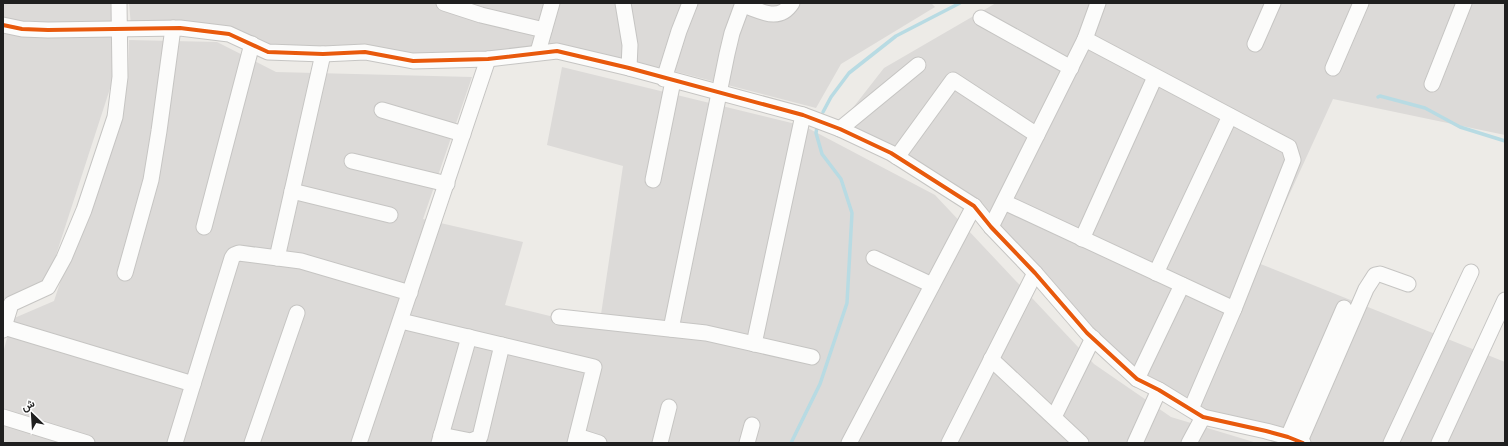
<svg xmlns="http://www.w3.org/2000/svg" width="1508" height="446" viewBox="0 0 1508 446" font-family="Karla,Vazirmatn,sans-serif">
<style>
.residential{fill:#dcdad8}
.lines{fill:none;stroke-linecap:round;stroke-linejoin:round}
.stream{stroke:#b8dbe3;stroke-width:3.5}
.minor-casing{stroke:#c6c5c3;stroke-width:17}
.minor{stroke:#fcfcfb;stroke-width:15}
.cycleway-casing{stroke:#fff;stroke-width:6}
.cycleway{stroke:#e8590c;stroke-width:4}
</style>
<rect width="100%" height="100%" fill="#edebe7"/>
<g class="residential">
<path d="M3,3h110l4,64 -72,222 -42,21z"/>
<path d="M129,3h802l4,4 -94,57 -25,44 -154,-40 -112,-21 -122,13 -140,-7 -57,-26 -100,-1z"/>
<path d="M996,3h509v132l-172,-36 -75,164 247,99v81h-199l-133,-44 -77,-55 -148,-164 -107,-57 43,-55z"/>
<path d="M129,40l88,2 59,30 196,5 -49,142 100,23 -18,63 94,23 24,-162 -76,-21 15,-78 242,59 131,69 159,169 77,53 86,26h-1254v-90l9,-34 42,-18 74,-222z"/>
</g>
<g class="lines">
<g class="stream">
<path d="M1378,97l2,-1 45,12 35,19 45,14"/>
<path d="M823,112l8,-15 18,-24 47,-37 64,-33"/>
<path d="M791,443l29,-59 27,-81 5,-90 -11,-34 -19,-25 -6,-21 1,-6"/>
</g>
<g class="minor-casing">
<g id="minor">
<path d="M444,3l37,12 63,15"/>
<path d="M623,3l7,42 -1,23"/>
<path d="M743,5c18,6 36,18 49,-2"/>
<path d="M981,18l90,50"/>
<path d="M3,25l19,4 26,1 132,-2 49,6 39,18 55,2 42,-2 48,9 75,-2 69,-8 72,17 174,47 37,14 51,24 83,53 17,21 44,46 52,60 50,46 22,11 44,27 63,14 22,6 15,6"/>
<path d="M1085,39l204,108 4,13 -59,149 -43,100"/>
<path d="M1255,44l18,-41"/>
<path d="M538,52l14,-49"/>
<path d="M1333,68l28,-65"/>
<path d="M664,79l15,-48 11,-28"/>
<path d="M1432,84l32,-81"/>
<path d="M382,110l81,24"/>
<path d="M840,129l78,-64"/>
<path d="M897,157l56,-77 84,55"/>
<path d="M352,161l95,23"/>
<path d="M653,180l20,-99"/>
<path d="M292,191l98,24"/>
<path d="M1004,202l230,107"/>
<path d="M204,227l48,-183"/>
<path d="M991,227l94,-188 13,-36"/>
<path d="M1082,239l73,-162"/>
<path d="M277,258l46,-204"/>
<path d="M874,258l58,27"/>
<path d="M125,273l26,-93 8,-49 14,-103"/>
<path d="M1156,273l74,-157"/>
<path d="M559,317l147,16 106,24"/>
<path d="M401,321l193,46 -19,76"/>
<path d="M4,327l189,57 -18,59"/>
<path d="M671,329l56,-275 5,-21 11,-30"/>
<path d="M3,330l8,-26 37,-17 16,-29 20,-48 31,-93 5,-40 -1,-74"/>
<path d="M754,344l49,-229"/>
<path d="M991,359l90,84"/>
<path d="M1137,379l45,-94"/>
<path d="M193,384l39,-126 2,-3 5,-2 62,8 109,32"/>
<path d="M3,417l84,26"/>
<path d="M1054,417l39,-79"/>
<path d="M441,435l30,6 9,-4 22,-92"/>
<path d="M577,436l22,7"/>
<path d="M1288,437l56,-129"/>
<path d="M1300,441l66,-152 9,-14 5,-1 28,10"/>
<path d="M252,443l45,-130"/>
<path d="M359,443l129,-384"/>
<path d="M439,443l30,-106"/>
<path d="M660,443l9,-36"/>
<path d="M747,443l5,-18"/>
<path d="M849,443l125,-237"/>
<path d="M949,443l86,-170"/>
<path d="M1135,443l24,-53"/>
<path d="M1189,443l14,-26"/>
<path d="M1391,443l80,-171"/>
<path d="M1439,443l66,-143"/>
</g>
</g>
<use href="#minor" class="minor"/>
<g class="cycleway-casing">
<path id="cycleway" d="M3,25l19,4 26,1 132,-2 49,6 39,18 55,2 42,-2 48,9 75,-2 69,-8 72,17 174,47 37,14 51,24 83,53 17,21 44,46 52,60 50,46 22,11 44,27 63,14 22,6 15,6"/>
</g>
<use href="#cycleway" class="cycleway"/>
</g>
<rect width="1508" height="446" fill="none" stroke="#1f1f1f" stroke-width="8"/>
<g transform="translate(32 414) rotate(335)" stroke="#ffffff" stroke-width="3" paint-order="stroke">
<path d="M0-3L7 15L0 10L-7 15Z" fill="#1f1f1f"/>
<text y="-6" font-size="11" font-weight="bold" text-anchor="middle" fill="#1f1f1f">ش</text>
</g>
</svg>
